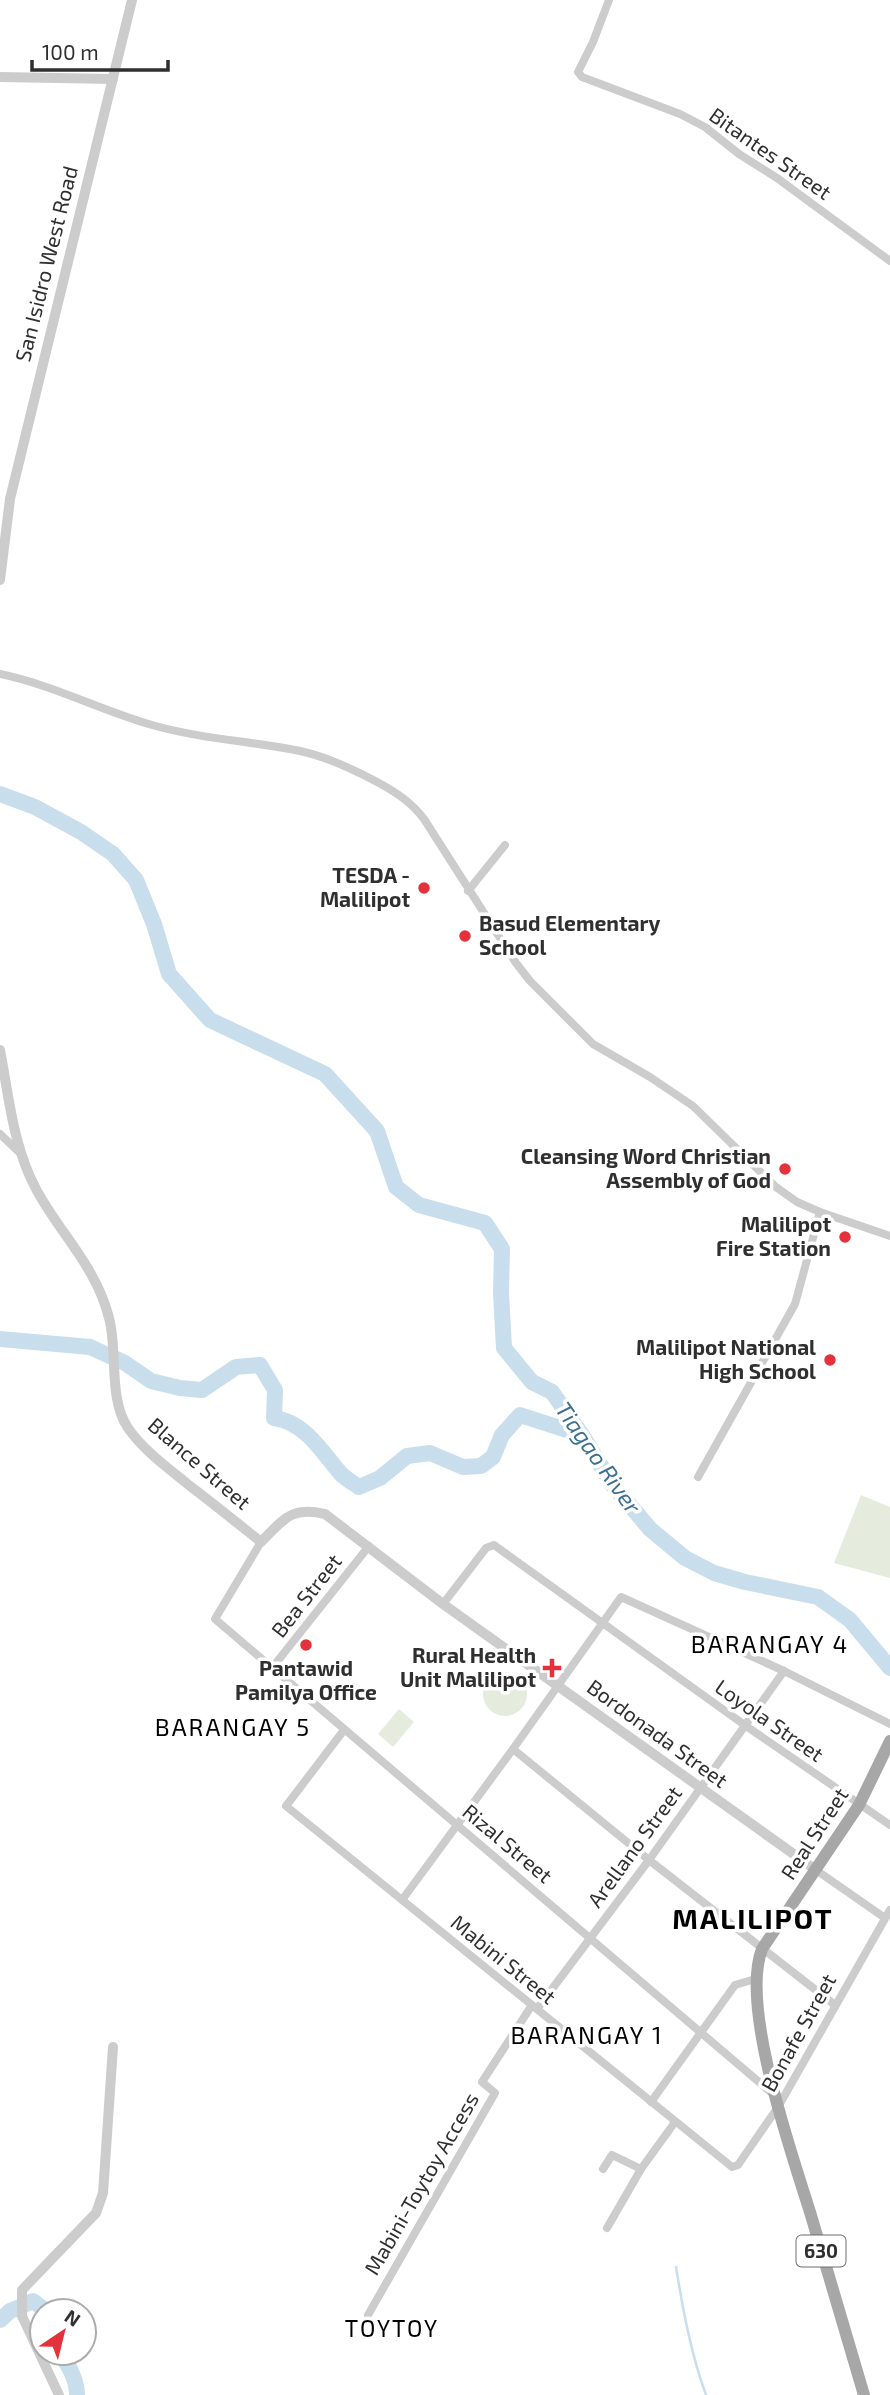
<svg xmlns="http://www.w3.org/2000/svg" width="890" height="2395" viewBox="0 0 890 2395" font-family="'Exo 2',sans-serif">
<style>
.green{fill:#e5ecdd}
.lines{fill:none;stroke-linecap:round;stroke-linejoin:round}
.stream{stroke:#c9deec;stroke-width:2.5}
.river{stroke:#c9deec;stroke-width:16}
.minor{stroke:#ccc;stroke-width:8}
.tertiary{stroke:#ccc;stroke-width:10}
.primary{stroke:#a7a7a7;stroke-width:12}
.poi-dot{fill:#e4323d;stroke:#fff;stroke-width:2.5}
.labels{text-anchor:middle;stroke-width:7;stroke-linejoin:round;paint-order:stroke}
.shield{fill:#fff;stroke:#6d6d6d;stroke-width:2}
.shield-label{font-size:19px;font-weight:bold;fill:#2f2f2f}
.street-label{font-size:21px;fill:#2f2f2f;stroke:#fff}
.poi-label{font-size:21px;font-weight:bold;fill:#2f2f2f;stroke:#fff;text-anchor:end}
.water-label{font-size:23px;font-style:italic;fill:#3d6f91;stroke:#fff}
.neighbourhood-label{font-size:23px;letter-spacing:2px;fill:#000;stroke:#fff}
.quarter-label{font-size:24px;letter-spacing:2px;fill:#000;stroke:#fff}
.district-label{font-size:28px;font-weight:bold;letter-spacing:2px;fill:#000;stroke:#fff}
</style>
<rect width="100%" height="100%" fill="#fff"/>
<g class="green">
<path d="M861,1495l29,12v71l-56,-15z"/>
<circle cx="505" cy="1694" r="22"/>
<path d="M399,1709l15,13 -21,25 -15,-13z"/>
</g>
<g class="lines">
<path class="stream" d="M676,2267c7,43 15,87 30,128"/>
<g class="river">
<path d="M0,794l35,13 46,25 32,22 23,26 18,44 15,50 41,46 115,54 52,57 19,56 23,18 66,18 17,26 -1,44 3,55 28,34 20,10 30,43 30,49 38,45 35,29 29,15 31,9 73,15 32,23 40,48"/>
<path d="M0,1339l90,8 35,16 26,18 29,7 22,2 34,-23 24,-2 15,25 -1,28c31,4 48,34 67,56 5,5 12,9 18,13l21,-9 27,-22 23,-3 33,14 18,-1 12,-9 9,-22 18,-20 62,20"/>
<path d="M24,2305l9,-4 13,10"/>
<path d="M0,2320l10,-9 10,-4"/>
<path d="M59,2353c10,11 18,28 18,42"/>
</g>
<g class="minor">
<path d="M609,0l-16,42 -15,30 4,5 98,37 25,13 34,27 38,24 113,83"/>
<path d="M0,674c53,11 100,36 152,51 49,14 99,16 148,26 28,6 53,18 79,32 18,10 32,19 45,36l92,144 14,18 63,63 57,33 43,29 83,81 21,15 23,10 70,24"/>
<path d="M468,891l37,-46"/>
<path d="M0,1134l20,19"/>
<path d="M698,1477l97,-173 25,-92"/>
<path d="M261,1542l-46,77 558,475"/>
<path d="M443,1604l43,-56 8,-3 252,181 144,99"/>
<path d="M272,1668l97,-122"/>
<path d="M344,1730l-58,76 446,361 6,-2 40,-58 112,-197"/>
<path d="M513,1749l136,111 186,145"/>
<path d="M816,1870l69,48"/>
<path d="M402,1900l111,-151 108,-152 163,74 106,53"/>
<path d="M537,2009l112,-149 135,-189"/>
<path d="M651,2102l84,-117 20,-6"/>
<path d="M603,2169l9,-14 29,14"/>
<path d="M607,2228l34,-59 34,-47"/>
<path d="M368,2315l127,-222 -13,-11 50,-77"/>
</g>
<g class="tertiary">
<path d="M0,77l113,2"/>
<path d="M0,580l10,-81 122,-499"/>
<path d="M0,1050c9,47 13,96 36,139 24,45 60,77 73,129 9,32 -1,81 19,110 16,23 40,40 62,58 24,18 47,37 71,56 23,-23 30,-36 64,-28l118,90 373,266"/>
<path d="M59,2395l-37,-79v-26l74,-77 7,-20 10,-146"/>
</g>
<path class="primary" d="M864,2395c-18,-61 -36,-122 -54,-183 -19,-61 -70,-206 -48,-263l97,-144 31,-64"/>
</g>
<g class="poi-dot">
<circle cx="424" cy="888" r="7"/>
<circle cx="465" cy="936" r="7"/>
<circle cx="785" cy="1169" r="7"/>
<circle cx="845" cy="1237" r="7"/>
<circle cx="830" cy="1360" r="7"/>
<circle cx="306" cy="1645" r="7"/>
<path d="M548.5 1657.5h7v7h7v7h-7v7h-7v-7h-7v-7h7z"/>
</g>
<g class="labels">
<rect class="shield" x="796.5" y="2235.5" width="49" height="31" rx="5"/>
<g class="shield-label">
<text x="821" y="2258">630</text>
</g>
<g class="street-label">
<text transform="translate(770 154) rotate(35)" y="7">Bitantes Street</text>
<text transform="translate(47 264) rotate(-76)" y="7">San Isidro West Road</text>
<text transform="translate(199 1464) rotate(41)" y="7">Blance Street</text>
<text transform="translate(307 1596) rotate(-52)" y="7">Bea Street</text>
<text transform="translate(769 1721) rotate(35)" y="7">Loyola Street</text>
<text transform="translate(657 1734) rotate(36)" y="7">Bordonada Street</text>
<text transform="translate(815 1834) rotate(-57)" y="7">Real Street</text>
<text transform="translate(507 1844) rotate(40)" y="7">Rizal Street</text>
<text transform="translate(635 1847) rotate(-54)" y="7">Arellano Street</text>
<text transform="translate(503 1960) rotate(39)" y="7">Mabini Street</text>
<text transform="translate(799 2033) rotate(-61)" y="7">Bonafe Street</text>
<text transform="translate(422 2184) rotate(-60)" y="7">Mabini-Toytoy Access</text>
</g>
<g class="poi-label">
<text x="410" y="883">TESDA -<tspan x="410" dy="24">Malilipot</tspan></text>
<text x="479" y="931" text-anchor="start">Basud Elementary<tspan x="479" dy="24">School</tspan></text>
<text x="771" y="1164">Cleansing Word Christian<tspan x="771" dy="24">Assembly of God</tspan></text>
<text x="831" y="1232">Malilipot<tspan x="831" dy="24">Fire Station</tspan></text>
<text x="816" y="1355">Malilipot National<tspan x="816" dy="24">High School</tspan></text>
<text x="536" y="1663">Rural Health<tspan x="536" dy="24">Unit Malilipot</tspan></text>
<text x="306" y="1676" text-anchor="middle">Pantawid<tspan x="306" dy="24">Pamilya Office</tspan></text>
</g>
<g class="water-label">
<text transform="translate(598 1458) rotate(55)" y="8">Tiagao River</text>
</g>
<g class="neighbourhood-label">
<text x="392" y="2337">TOYTOY</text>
</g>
<g class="quarter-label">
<text x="770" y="1653">BARANGAY 4</text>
<text x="233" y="1736">BARANGAY 5</text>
<text x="587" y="2044">BARANGAY 1</text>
</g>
<g class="district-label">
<text x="753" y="1929">MALILIPOT</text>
</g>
</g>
<g transform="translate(63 2332) rotate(35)"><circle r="33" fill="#ffffff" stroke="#acacac" stroke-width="2"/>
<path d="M0-5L12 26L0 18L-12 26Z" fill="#e4323d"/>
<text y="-10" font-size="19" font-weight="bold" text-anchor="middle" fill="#2f2f2f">N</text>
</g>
<path d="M32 60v10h136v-10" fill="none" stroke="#2f2f2f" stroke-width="3.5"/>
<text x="42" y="60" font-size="21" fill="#2f2f2f" stroke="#ffffff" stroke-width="5" paint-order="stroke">100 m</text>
</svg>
